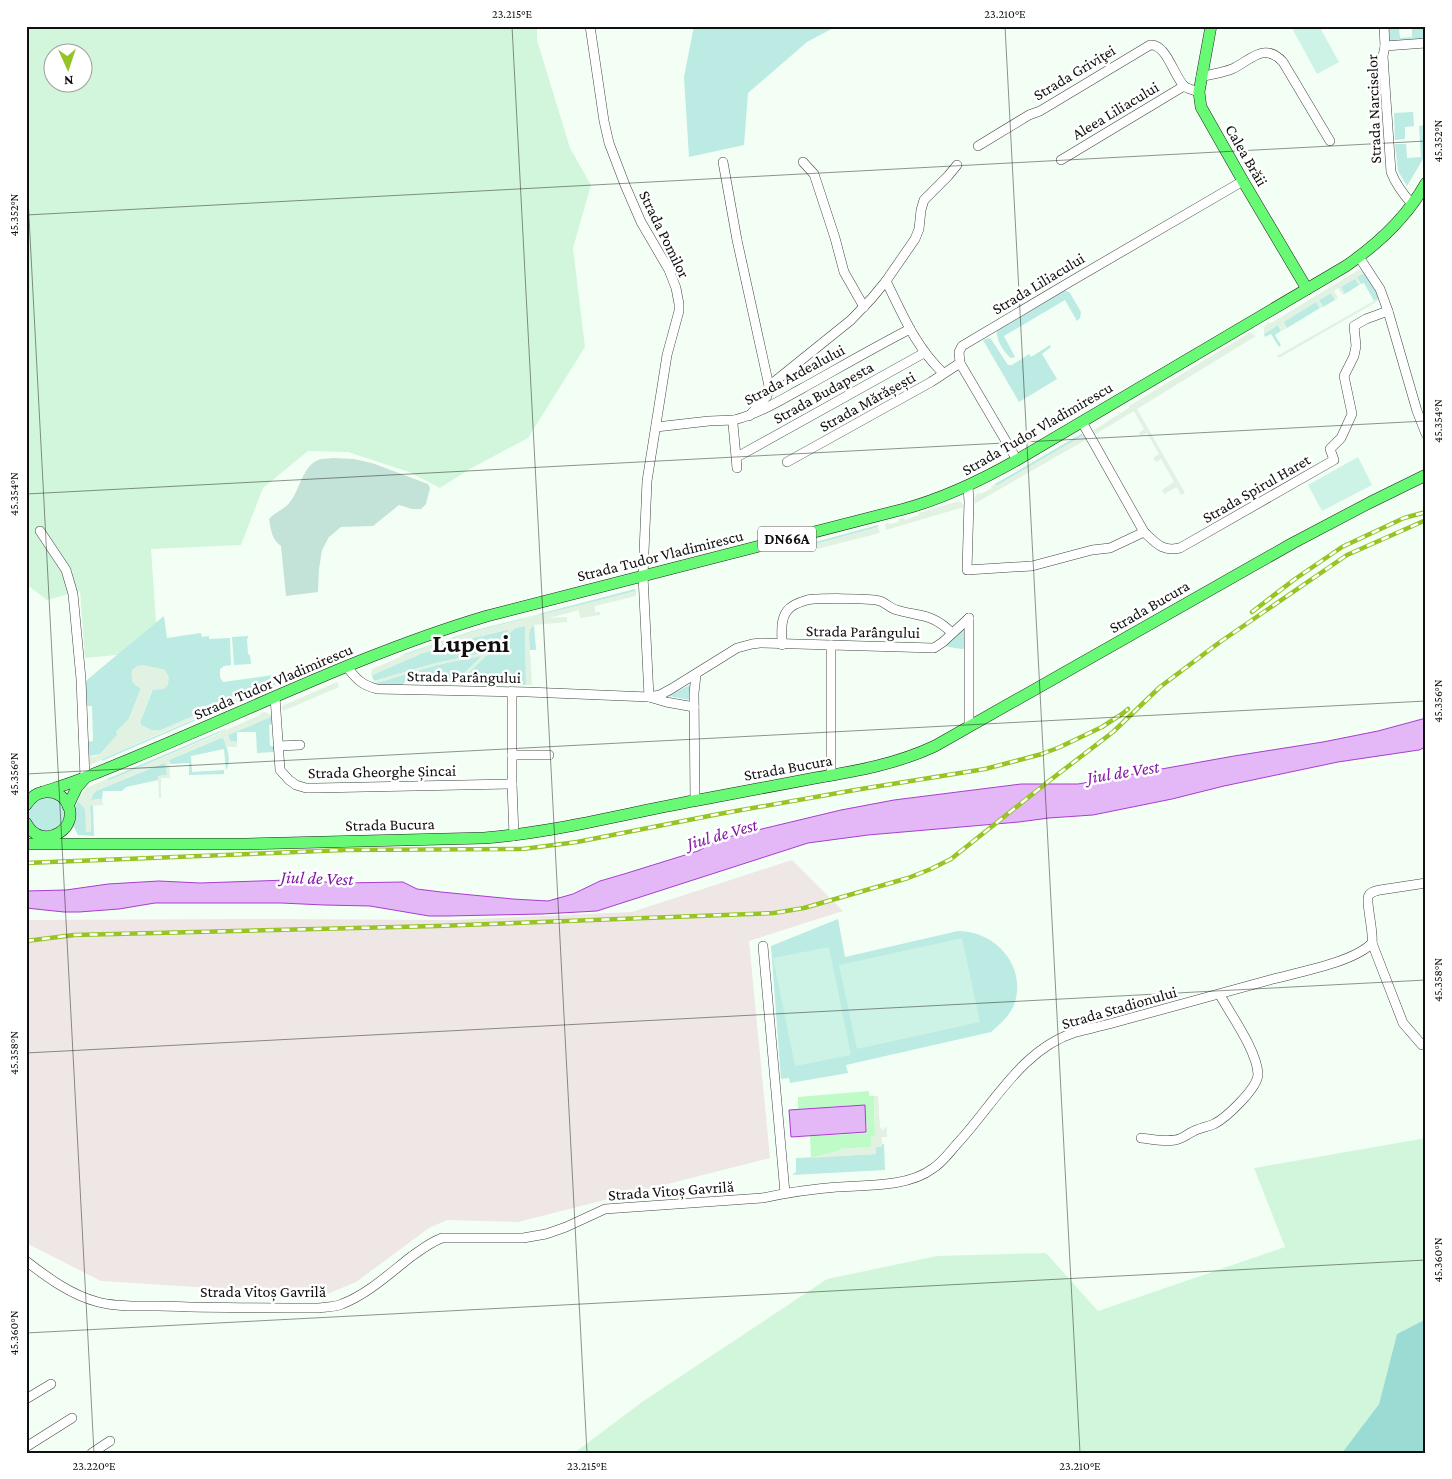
<svg xmlns="http://www.w3.org/2000/svg" width="1452" height="1479" viewBox="0 0 1452 1479" font-family="'Crimson Pro',serif">
<style>
.industrial{fill:#eee7e5}
.farmland{fill:#d2f6db;fill-rule:evenodd}
.green{fill:#bbebe2}
.forest{fill:#9adcd4}
.sand{fill:#bffbc6}
.cemetery{fill:#c3e3d8}
.pitch{fill:#cdf2e6}
.plaza{fill:#e1f1e2}
.water{fill:#e4b7f7;stroke:#a83dd0}
.lines{fill:none;stroke-linecap:round;stroke-linejoin:round}
.minor-casing{stroke:#434343;stroke-width:10}
.major-casing{stroke:#212121;stroke-width:12}
.minor{stroke:#fff;stroke-width:9}
.major{stroke:#68fa75;stroke-width:11}
.rail-casing{stroke:#96c425;stroke-width:4.5}
.rail{stroke:#fff;stroke-width:2.5;stroke-dasharray:8;stroke-linecap:butt}
.ticks{fill:none;stroke:#101010;stroke-width:1;stroke-opacity:0.45}
.labels{text-anchor:middle;stroke-width:5;stroke-linejoin:round;paint-order:stroke}
.shield{fill:#fff;stroke:#585858;stroke-width:1}
.shield-label{font-size:15px;font-weight:bold;fill:#101010}
.street-label{font-size:16px;fill:#101010;stroke:#fff}
.water-label{font-size:18px;font-style:italic;fill:#8416a6;stroke:#fff}
.town-label{font-size:26px;font-weight:bold;fill:#101010;stroke:#fff}
.neatline{fill:none;stroke:#101010;stroke-width:2}
.ticks-label{font-size:12px;text-anchor:middle;fill:#101010}
</style>
<rect width="100%" height="100%" fill="#f3fff5"/>
<path class="industrial" d="M792,860l51,51 -94,30 21,217 -252,64 -71,-2 -18,8 -73,54 -31,13 -224,-14 -75,-38v-323l243,-1 185,1 178,-8z"/>
<g class="farmland">
<path d="M26,26h511v14l33,108 21,37 -18,63 12,99 -57,91 -60,32 -28,18 -31,-16 -61,-20 -40,-1 -45,37 -22,57 -90,4 7,102 -73,7 -5,-67 -33,9 -21,-16zM52,52h30v30h-30z"/>
<path d="M1426,1138v181l-29,15 -18,70 -37,49h-768l68,-51 185,-123 110,-23 109,-3 52,58 187,-64 -31,-79z"/>
</g>
<g class="green">
<path d="M694,26h143l-30,16 -59,51 -4,52 -55,12 -5,-80z"/>
<path d="M1412,26h14v13l-35,3 -2,-1 -2,-12 12,-1 1,10 12,-1z"/>
<path d="M1413,112l1,14 -9,1v12l-10,1 -1,-27z"/>
<path d="M1426,125v29l-19,32 -9,-15 -3,-27h11l1,14 14,-1 -2,-31z"/>
<path d="M1364,273l10,12 5,13 -5,3 -10,-18 -3,1 -4,-7z"/>
<path d="M1355,278l4,7 -14,9 -4,-7z"/>
<path d="M1065,290l5,3 11,19 -1,6 -3,3 -12,-21 -61,36 11,21 -4,1c-7,-5 -16,-20 -14,-28z"/>
<path d="M1331,293l4,7 -12,7 -4,-7z"/>
<path d="M1316,302l4,6 -33,20 -4,-6z"/>
<path d="M1278,325l3,6 -6,4 6,10 -2,2 -8,-13 -6,3 -1,-3z"/>
<path d="M989,338l2,1 17,26h4l17,-11 2,3 19,-12 1,2 -9,7 15,25 -38,23 -36,-62z"/>
<path d="M1081,434l3,1 -88,51 -1,-2z"/>
<path d="M878,525v2l-70,19v-2z"/>
<path d="M635,589l1,2 -97,25v-2z"/>
<path d="M164,616l3,22 34,-5 1,4 7,-1v3l21,-1 1,27 -7,1 -4,3v8l3,5 50,-7h3l2,3 -1,2 -116,50h-10l-10,-5 -1,-3 13,-33 12,-19 -23,-5 -10,5c-1,9 0,14 9,18l-12,31 -13,13 2,2 -18,20 -10,2 -2,-1 -1,-13 6,-1 -1,-35h-6l-1,-23 3,-4z"/>
<path d="M524,618v1l-52,13 -67,23 -1,-1 68,-23z"/>
<path d="M534,625l2,25h-6c0,-8 -4,-20 4,-25z"/>
<path d="M525,626l1,59h-29l-1,-7 -34,1 53,-51z"/>
<path d="M966,627v21l-4,1 -14,-2 -2,-4 15,-15z"/>
<path d="M511,629l-24,23 -51,11 -62,18 -2,-5 2,-2 49,-21 50,-15z"/>
<path d="M248,636v2l-1,1 1,15 2,1 1,9 -17,1 -2,-28z"/>
<path d="M483,655l-25,24 -52,1 -4,6 -24,-1 -2,-2 61,-18z"/>
<path d="M690,685v15l-22,-4 1,-1z"/>
<path d="M263,690v1l-161,70v-2z"/>
<path d="M273,716v8l-4,1 1,21h4v6l-17,1 -1,-21h-19v10l-7,-1 -2,-6z"/>
<path d="M220,731l1,1 -113,49 -1,-2z"/>
<path d="M223,737c4,9 9,24 3,33l-2,-21 -33,7 1,16 32,-2v4l-35,1v-12l-19,1 -1,-4z"/>
<path d="M166,762l1,13 -9,1v4l-32,7 -4,4h-19l-1,8 -11,1 1,-4 4,-5z"/>
<path d="M39,796l18,1 10,16 -8,16 -18,4c-15,-16 -20,-20 -2,-37z"/>
<path d="M78,801l6,5 7,26 -1,-27h3l1,31 -16,-1c-7,-11 -6,-23 0,-34z"/>
<path d="M838,919l7,38 113,-26c37,0 68,34 57,71 -4,13 -15,22 -24,30l-145,33 2,8 -58,10 -1,-5 -8,1 -10,-133z"/>
<path d="M882,1144h2l1,26 -93,5 4,-3v-14l80,-4v-7h6z"/>
</g>
<path class="forest" d="M1426,1319v134h-84l37,-49 18,-70z"/>
<path class="sand" d="M869,1091v5h5l1,40 -3,11 -32,2 -1,2 -28,7 -1,-22 57,-3 -2,-28 -67,4v-12z"/>
<path class="cemetery" d="M333,458l21,1 18,4 56,21 2,4 -4,16 -5,5h-9l-13,-4 -26,21 -32,1 -12,10 -7,13 -3,19 -1,23 -32,4 -5,-50c-9,-6 -10,-16 -12,-27 6,-7 15,-9 21,-17 10,-12 12,-35 28,-42 4,-2 10,-1 15,-2z"/>
<g class="pitch">
<path d="M1300,26h19l20,36 -22,12 -24,-44z"/>
<path d="M1358,457l14,28 -50,26 -14,-26z"/>
<path d="M962,938l18,84 -123,27 -18,-84z"/>
<path d="M829,947l22,108 -56,11 -22,-108z"/>
</g>
<g class="plaza">
<path d="M1360,269l4,4 -7,4 4,7 -2,1 -4,-6 -14,8 4,7 -2,1 -5,-7 -4,3 4,7 -3,2 -4,-7 -12,7 4,7 -3,1 -4,-6 -32,20 3,6 -6,3 -3,-6 -14,9v-7l5,-5 2,1z"/>
<path d="M1379,298l-1,3 -99,57 -2,-2z"/>
<path d="M1249,333l4,1 3,2 -119,73 48,84 -4,2 -4,-8 -13,7 -2,-4 12,-8 -13,-23 -5,3 -3,-4 6,-4 -12,-21 -6,3 -2,-3 5,-4 -10,-18 -40,24 -2,-4 37,-23v-2z"/>
<path d="M1084,435l3,4 -113,65 1,-7 2,-3 3,-1 1,1 11,-6 -1,-1 4,-3 1,2z"/>
<path d="M956,502h5l3,5 -78,23 -1,-6 3,-1 1,1 10,-2 -1,-3 6,-1 1,2 14,-5v-2z"/>
<path d="M878,527l2,6 -71,18 -1,-5z"/>
<path d="M636,591v5l-41,10v6h5v3l-20,3 -1,-8 -30,8 18,-1v5l-33,3 -3,2 -2,7 3,51h-6l-1,-59 -10,2 -53,51h-4l24,-23 -45,9 -61,18 -2,-2 62,-18 51,-11 23,-23 -37,9 -50,15 -48,21 -3,2 -1,-1 1,-6 29,-12 -1,-1 4,-2 1,1 24,-9 43,-14 52,-13v-1l15,-4v1z"/>
<path d="M142,665l23,5 4,7 -1,8 -4,4 -12,1 -12,32 1,3 10,5h10l116,-50 -1,5 -13,6 -1,-1 -117,50 -55,25 -2,-10 5,2 7,-3 18,-20 -2,-2 13,-13 12,-31 -7,-4 -2,-3v-11l5,-4z"/>
<path d="M337,682l2,5 -56,24 -1,-5z"/>
<path d="M265,712l8,4 -45,19 2,6 7,1v5h-9l-6,-10 -53,23 1,18h-9v20h-2l-1,-22 9,-1 -2,-13 -69,29 -4,5 -1,4 11,-1 1,6 -13,1 1,26h-5l-1,-23 -7,-8 2,-6 8,-8 19,-8 2,1 112,-47 -1,-2 5,-3 1,2 34,-15v-2z"/>
<path d="M874,1096h4l2,31 3,3 4,-4v11h-5v10h-6v7l-65,4 28,-7v-2l32,-2v-11h4z"/>
<path d="M865,1105l2,28 -76,4 75,-5 -1,-26 -76,3z"/>
</g>
<g class="water">
<path d="M1426,718v29l-7,3 -81,12 -114,24 -52,13 -79,16 -44,3 -30,4 -151,13 -60,8 -211,68 -55,3 -95,2h-18l-59,-10 -46,-1 -43,-2h-126l-36,6 -40,3h-15l-38,-4v-17l40,-1 42,-6 51,-3 41,2 88,-3 55,3 60,-1 14,7 24,3 72,7 35,2 25,-7 27,-13 24,-7 74,-23 22,-12 121,-29 53,-10 127,-16h57l156,-28 89,-14 55,-11z"/>
<path d="M865,1105l1,27 -75,5 -2,-27z"/>
</g>
<g class="lines">
<g class="minor-casing">
<g id="minor">
<path d="M590,26l14,95 5,22 16,42 16,37 28,48 7,18 3,16v7l-12,44 -20,126 -4,95 6,121 17,5 28,5"/>
<path d="M1384,26l1,20"/>
<path d="M1201,77c10,-3 21,-4 31,-8 18,-8 32,-28 51,-7l47,79"/>
<path d="M978,146l51,-31 11,-4 110,-66c16,-2 24,31 34,41 3,3 10,4 15,6"/>
<path d="M1061,160l123,-74"/>
<path d="M723,162l14,78 32,146 -2,10 -18,20"/>
<path d="M803,162l11,12 21,64 9,34 20,35"/>
<path d="M1412,204c-9,-10 -16,-19 -21,-32l-8,-116 2,-10 41,-3"/>
<path d="M1359,257l21,32 8,22 29,100 9,23"/>
<path d="M886,281c17,34 29,65 57,92"/>
<path d="M769,386l82,-66 21,-22 14,-17 29,-42 4,-10 2,-19 3,-10 24,-24 9,-11"/>
<path d="M1082,422l62,110c12,11 18,20 36,16l154,-88 -4,-11 11,-11 11,-24 -8,-38 10,-20 2,-10 -2,-20 12,-7 22,-8"/>
<path d="M656,427l53,-6 25,-1"/>
<path d="M737,457l187,-104"/>
<path d="M1017,460l-57,-97 -1,-11 3,-6 106,-63 175,-102"/>
<path d="M787,462l144,-80 29,-19"/>
<path d="M737,468l-4,-44 1,-4c24,-6 45,-19 67,-31 36,-20 72,-41 109,-60"/>
<path d="M968,486l1,16 -2,68 65,-4 60,-16 18,-2 34,-16"/>
<path d="M40,531l26,39 7,24 8,85 4,99"/>
<path d="M782,645c0,-11 -2,-25 5,-34 4,-6 13,-9 20,-11 9,-2 63,-2 73,1 6,2 11,8 17,9 24,7 35,3 55,23"/>
<path d="M831,645v130"/>
<path d="M347,667c10,13 15,18 30,22l151,3 121,5 11,-2 11,-6 66,-41 15,-4 8,-1 174,5 9,-6 26,-24"/>
<path d="M512,692v92l2,52"/>
<path d="M275,697l5,73 9,10 7,5 10,3h11l195,-4"/>
<path d="M969,727v-109"/>
<path d="M278,746l22,-1"/>
<path d="M512,755h37"/>
<path d="M695,800l-1,-107 2,-18"/>
<path d="M1372,943l31,80 19,22"/>
<path d="M763,946l22,247"/>
<path d="M1141,1138c10,1 23,4 34,2 7,-1 11,-5 17,-8 7,-4 15,-5 22,-8 12,-6 44,-36 44,-50 -1,-23 -27,-59 -38,-79"/>
<path d="M26,1261c22,17 45,34 72,41 18,5 42,4 61,4 53,2 107,2 160,2 7,-1 16,-1 23,-4 26,-10 48,-31 70,-48 10,-7 19,-14 30,-18h81l23,-4 20,-7 39,-18 157,-11c24,-5 49,-9 75,-11 29,-2 71,0 95,-18 10,-6 17,-16 24,-24 37,-39 65,-96 120,-113 11,-3 22,-5 33,-8 55,-15 110,-30 164,-45 27,-7 81,-17 99,-36 2,-11 -7,-43 -3,-48 3,-4 7,-4 11,-5l46,-7"/>
<path d="M26,1399l25,-15"/>
<path d="M26,1447l46,-29"/>
<path d="M92,1453l18,-12"/>
</g>
</g>
<g class="major-casing">
<g id="major">
<path d="M1211,26l-12,66 2,15 42,74 64,108"/>
<path d="M43,792c15,-5 29,-9 43,-15 134,-52 263,-120 401,-161l417,-107c41,-11 76,-28 113,-49l329,-194c32,-22 61,-49 80,-83"/>
<path d="M26,805c5,-8 12,-14 22,-13 7,0 13,3 17,8 20,26 -23,54 -39,23"/>
<path d="M68,806l9,-19 8,-9"/>
<path d="M26,844h219l239,-6c75,-6 146,-26 220,-39 37,-7 74,-14 111,-21 42,-7 82,-14 120,-32l358,-203 76,-40 57,-28"/>
</g>
</g>
<use href="#minor" class="minor"/>
<use href="#major" class="major"/>
<g class="rail-casing">
<g id="rail">
<path d="M1252,612l43,-33 47,-32 62,-29 22,-6"/>
<path d="M26,863l319,-13 178,-1 54,-7 142,-28 136,-24 130,-21 57,-15 18,-7 42,-20 20,-13 6,-5"/>
<path d="M26,941l48,-6 363,-9 337,-13 30,-5 104,-30 23,-9 20,-10 98,-78 64,-49 47,-45 60,-45 127,-87 79,-35"/>
</g>
</g>
<use href="#rail" class="rail"/>
</g>
<path class="ticks" d="M512,26l75,1427M1005,26l75,1427M26,160l68,1293M26,215l1400,-74M26,494l1400,-73M26,774l1400,-73M26,1053l1400,-73M26,1333l1400,-73"/>
<g class="labels">
<rect class="shield" x="758" y="526.5" width="58" height="25" rx="4"/>
<g class="shield-label">
<text x="787" y="544">DN66A</text>
</g>
<g class="street-label">
<text transform="translate(1074 72) rotate(-31)" y="6">Strada Griviţei</text>
<text transform="translate(1373 109) rotate(-92)" y="6">Strada Narciselor</text>
<text transform="translate(1115 110) rotate(-31)" y="6">Aleea Liliacului</text>
<text transform="translate(1247 155) rotate(60)" y="6">Calea Brăii</text>
<text transform="translate(665 234) rotate(64)" y="6">Strada Pomilor</text>
<text transform="translate(1038 283) rotate(-31)" y="6">Strada Liliacului</text>
<text transform="translate(794 374) rotate(-28)" y="6">Strada Ardealului</text>
<text transform="translate(823 392) rotate(-29)" y="6">Strada Budapesta</text>
<text transform="translate(867 401) rotate(-29)" y="6">Strada Mărășești</text>
<text transform="translate(1037 428) rotate(-30)" y="6">Strada Tudor Vladimirescu</text>
<text transform="translate(1256 488) rotate(-30)" y="6">Strada Spirul Haret</text>
<text transform="translate(660 555) rotate(-14)" y="6">Strada Tudor Vladimirescu</text>
<text transform="translate(1149 606) rotate(-30)" y="6">Strada Bucura</text>
<text transform="translate(863 631) rotate(1)" y="6">Strada Parângului</text>
<text transform="translate(464 676) rotate(1)" y="6">Strada Parângului</text>
<text transform="translate(273 681) rotate(-23)" y="6">Strada Tudor Vladimirescu</text>
<text transform="translate(788 767) rotate(-10)" y="6">Strada Bucura</text>
<text transform="translate(382 771) rotate(-1)" y="6">Strada Gheorghe Șincai</text>
<text transform="translate(390 824) rotate(-1)" y="6">Strada Bucura</text>
<text transform="translate(1119 1007) rotate(-16)" y="6">Strada Stadionului</text>
<text transform="translate(671 1190) rotate(-4)" y="6">Strada Vitoș Gavrilă</text>
<text x="263" y="1297">Strada Vitoș Gavrilă</text>
</g>
<g class="water-label">
<text transform="translate(1123 772) rotate(-9)" y="6">Jiul de Vest</text>
<text transform="translate(722 834) rotate(-16)" y="6">Jiul de Vest</text>
<text transform="translate(317 878) rotate(2)" y="6">Jiul de Vest</text>
</g>
<g class="town-label">
<text x="471" y="652">Lupeni</text>
</g>
</g>
<rect width="1452" height="1479" fill="none" stroke="#ffffff" stroke-width="55"/>
<g transform="translate(68 68) rotate(177)"><circle r="24" fill="#ffffff" stroke="#9f9f9f"/>
<path d="M0-4L9 19L0 12L-9 19Z" fill="#96c425"/>
<text y="-8" font-size="14" font-weight="bold" text-anchor="middle" fill="#101010">N</text>
</g>
<rect x="28" y="28" width="1396" height="1424" class="neatline"/>
<g class="ticks-label">
<text x="512" y="18">23.215°E</text>
<text x="1005" y="18">23.210°E</text>
<text transform="translate(1438 141) rotate(-90)" y="4">45.352°N</text>
<text transform="translate(14 215) rotate(-90)" y="4">45.352°N</text>
<text transform="translate(1438 421) rotate(-90)" y="4">45.354°N</text>
<text transform="translate(14 494) rotate(-90)" y="4">45.354°N</text>
<text transform="translate(1438 701) rotate(-90)" y="4">45.356°N</text>
<text transform="translate(14 774) rotate(-90)" y="4">45.356°N</text>
<text transform="translate(1438 980) rotate(-90)" y="4">45.358°N</text>
<text transform="translate(14 1053) rotate(-90)" y="4">45.358°N</text>
<text transform="translate(1438 1260) rotate(-90)" y="4">45.360°N</text>
<text transform="translate(14 1333) rotate(-90)" y="4">45.360°N</text>
<text x="94" y="1470">23.220°E</text>
<text x="587" y="1470">23.215°E</text>
<text x="1080" y="1470">23.210°E</text>
</g>
</svg>
